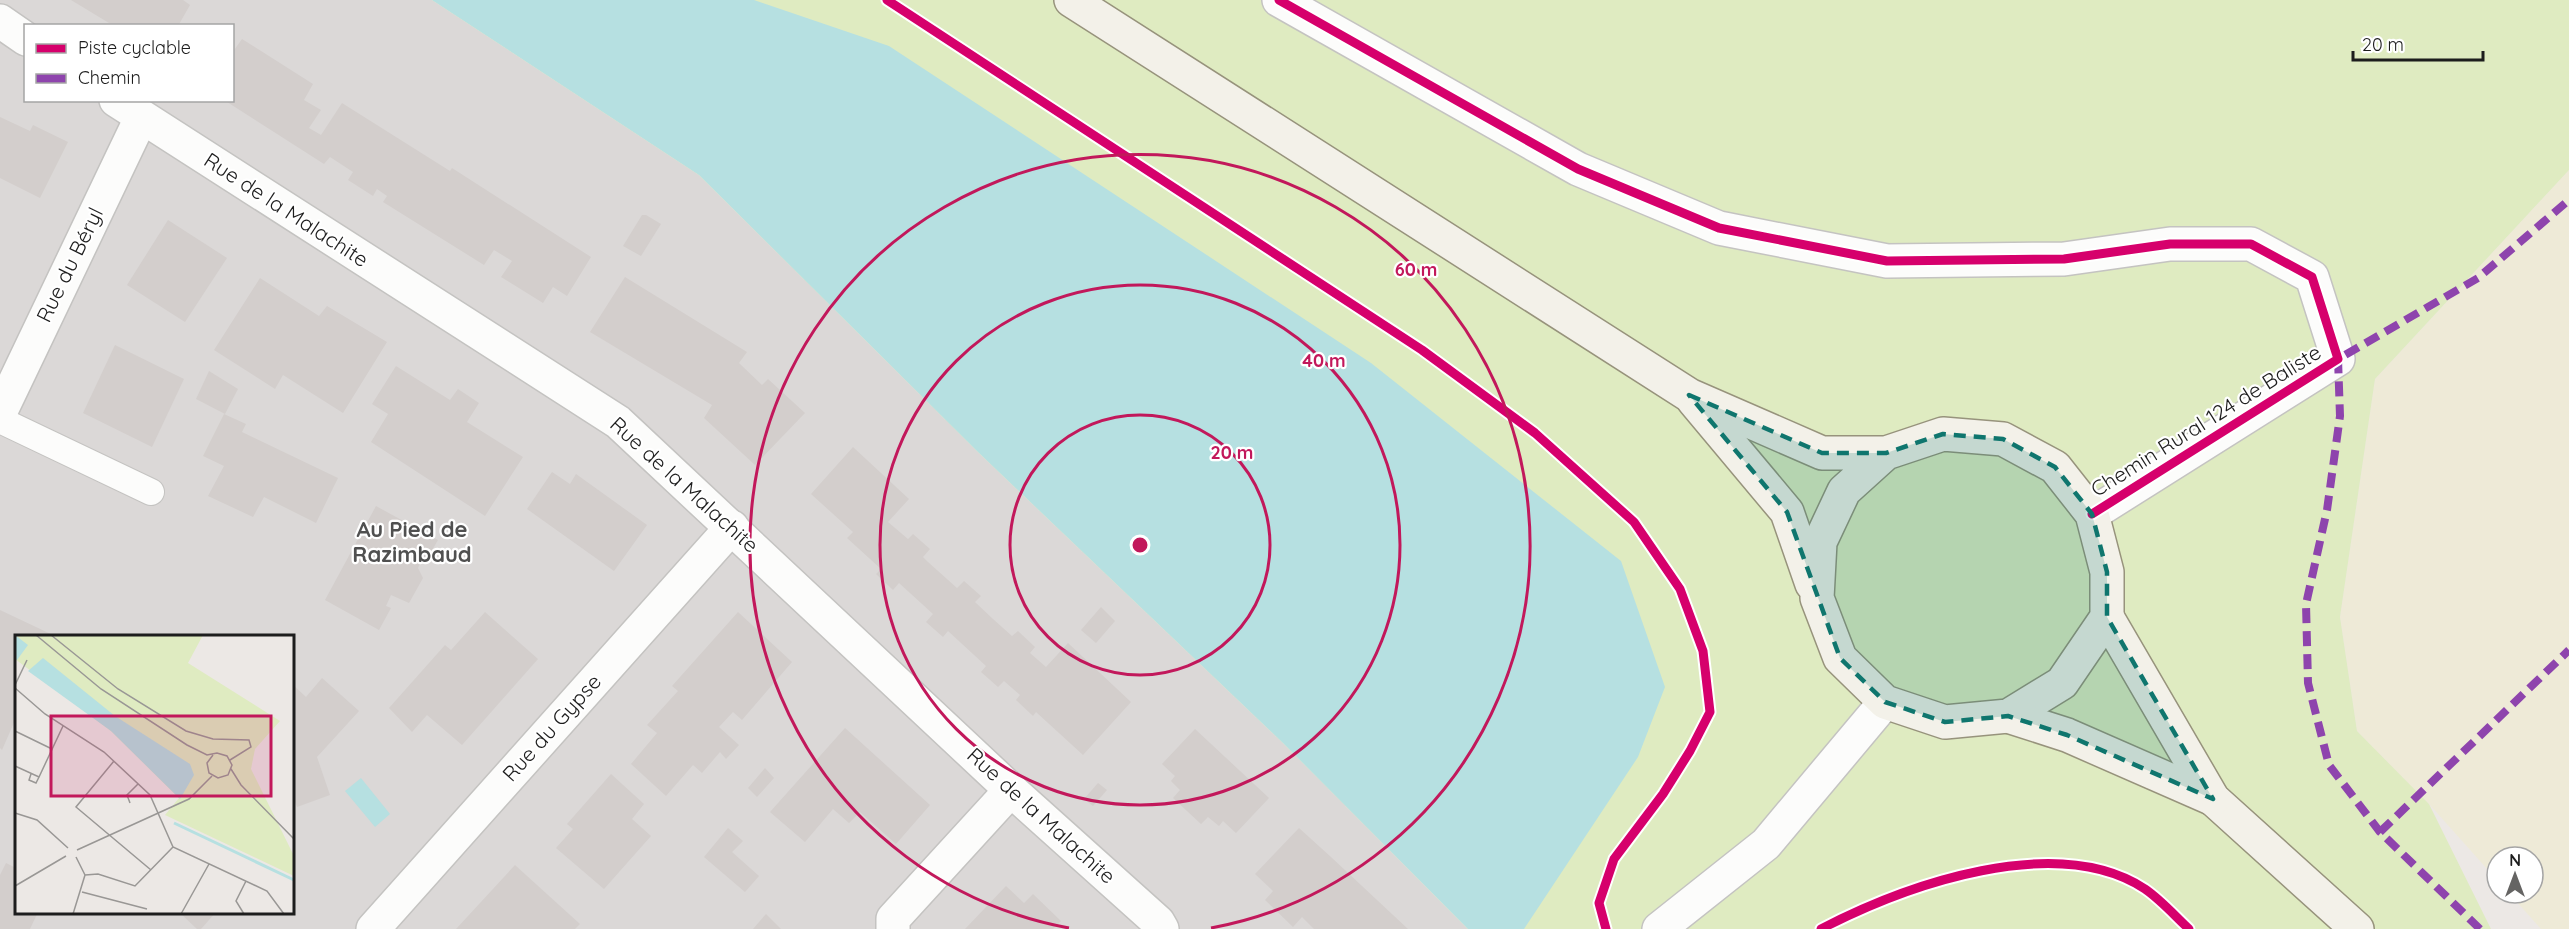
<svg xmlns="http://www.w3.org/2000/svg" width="2569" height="929" viewBox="0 0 2569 929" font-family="Quicksand,sans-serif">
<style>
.residential{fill:#dbd8d7;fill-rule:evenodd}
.farmland{fill:#eeead7}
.grass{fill:#dfebc1}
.water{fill:#b6e0e1}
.building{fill:#d3cecc}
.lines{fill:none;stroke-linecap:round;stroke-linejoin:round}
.service-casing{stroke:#c4c3c1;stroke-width:28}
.minor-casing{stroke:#c4c3c1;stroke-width:36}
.secondary-casing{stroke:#97937c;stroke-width:36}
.service{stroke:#fcfcfb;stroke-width:26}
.minor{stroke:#fcfcfb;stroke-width:33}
.secondary{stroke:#f3f1e9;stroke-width:33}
.quiet{stroke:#8e44ad;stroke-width:8;stroke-dasharray:15 8;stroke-linecap:butt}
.cycleway-casing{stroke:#fff;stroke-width:13}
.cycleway{stroke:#d6006c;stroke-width:9}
.marked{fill:#0f766e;fill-opacity:0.2;stroke:#0f766e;stroke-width:4.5;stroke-dasharray:12 8;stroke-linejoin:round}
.ring{fill:none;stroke:#c2185b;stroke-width:3}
.labels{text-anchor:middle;stroke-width:4.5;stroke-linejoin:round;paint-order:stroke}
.street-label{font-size:21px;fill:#1d1d1d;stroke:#fff}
.neighbourhood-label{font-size:22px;font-weight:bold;fill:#505050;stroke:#fff}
.inset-river{fill:none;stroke:#b6e0e1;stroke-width:3}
.inset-road{fill:none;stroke:#999795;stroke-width:1.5}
.view{fill:#c2185b;fill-opacity:0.15;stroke:#c2185b;stroke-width:3}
.inset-edge{fill:none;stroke:#1d1d1d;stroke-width:3}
.centre{fill:#c2185b;stroke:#fff;stroke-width:3}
.ring-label{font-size:18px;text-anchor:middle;font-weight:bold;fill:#c2185b;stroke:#fff;stroke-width:4.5;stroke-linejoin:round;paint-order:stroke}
</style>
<rect width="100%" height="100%" fill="#ece8e5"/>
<path class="residential" d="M0,0h432l267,175 280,278 304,290 185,186h-1468zM26,26h206v74h-206zM16,636h276v276h-276z"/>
<path class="farmland" d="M2569,170v759h-28l-32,-36h24v-36h-36v23l-68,-76 -72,-73 -17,-114 35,-238z"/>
<path class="grass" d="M432,0h2137v170l-194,209 -35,238 17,114 72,73 62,125h-1023l-185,-186 -304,-290 -280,-278z"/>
<g class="water">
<path d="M432,0h322l135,46 482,317 250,198 44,126 -27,70 -114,172h-56l-185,-186 -304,-290 -280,-278z"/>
<path d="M361,778l29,36 -15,13 -30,-36z"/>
</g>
<g class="building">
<path d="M71,0h112l7,5 -12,21h-64z"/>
<path d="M242,39l71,45 -9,16 17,10 -12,18 12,7 21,-32 108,68 2,-3 139,89 -24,39 -14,-9 -10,16 -42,-26 11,-16 -18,-11 -10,15 -101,-63 4,-6 -10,-7 -4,7 -25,-16 5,-8 -23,-15 -6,7 -100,-64h8v-47z"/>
<path d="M0,117l30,14 3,-6 35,17 -28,56 -40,-20z"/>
<path d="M642,215h4l15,9 -20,32 -18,-10z"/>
<path d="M168,220l59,38 -42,64 -58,-37z"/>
<path d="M625,277l122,75 -8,11 23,22 6,-6 37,34 -50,52 -51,-47 8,-13 -122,-73z"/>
<path d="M260,278l59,38 8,-10 60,36 -44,71 -60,-38 -8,14 -61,-39z"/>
<path d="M115,345l69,34 -32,68 -69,-34z"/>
<path d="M396,366l54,34 8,-11 21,14 -12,19 56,35 -38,59 -114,-74 17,-28 -16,-10z"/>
<path d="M209,371l29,18 -13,25 -29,-15z"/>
<path d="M224,414l22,10 -4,8 96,46 -22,45 -52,-26 -11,20 -45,-21 16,-30 -21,-10z"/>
<path d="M853,447l56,52 -21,23 20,17 5,-5 17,15 -7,8 5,5 29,26 7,-7 17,15 -6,6 18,17 19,17 6,-5 17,16 -5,6 16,14 22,-24 63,59 -48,53 -47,-43 -3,4 -17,-16 4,-5 -16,-14 -6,6 -17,-15 5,-6 -38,-35 -5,6 -17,-15 7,-8 -34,-31 -6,7 -17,-16 5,-5 -34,-31 6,-6 -42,-38z"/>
<path d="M552,472l18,12 6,-10 71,51 -33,46 -87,-62z"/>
<path d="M376,506l62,34 -11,19 -4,-2 -5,11 5,10 -14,25 -18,-8 -5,11 5,2 -12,22 -54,-30z"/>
<path d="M1101,607l14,14 -19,22 -15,-13z"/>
<path d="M0,610l55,26h-39v82l-14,32 -2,-2z"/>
<path d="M485,612l53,47 -76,86 -35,-30 -15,17 -23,-24 56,-63 6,5z"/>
<path d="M738,612l54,50 -50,58 -9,-8 -14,15 20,18 -13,14 -6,-7 -18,21 -9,-8 -27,31 -35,-32 26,-31 -10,-8 31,-34 -6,-5z"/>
<path d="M322,678l37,33 -42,46 13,38 -33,12 -5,-13v-110l14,13z"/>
<path d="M845,728l85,77 -34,39 -36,-32 -11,11 -16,-14 -28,33 -35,-30z"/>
<path d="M1195,729l74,69 -33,35 -13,-12 -4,5 -11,-9 -7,7 -28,-26 7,-8 -9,-9 4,-5 -13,-12z"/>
<path d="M765,768l9,10 -17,19 -9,-9z"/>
<path d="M611,774l33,30 -12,15 19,17 -47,53 -48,-41 17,-19 -6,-5z"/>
<path d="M1098,783l9,7 -14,16 -9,-7z"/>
<path d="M728,828l15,13 -11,11 27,24 -14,16 -41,-35z"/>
<path d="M1299,828l32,29 77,72h-94l-12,-12 -9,10 -28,-27 8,-9 -18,-17z"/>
<path d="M6,863l8,4 2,-4v49h22l-8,17h-30v-54z"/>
<path d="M515,865l65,59 -5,5h-119z"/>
<path d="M1006,886l18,17 9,-9 28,27 -8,8h-88z"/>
<path d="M179,912h37l-15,17h-4z"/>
<path d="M766,914l15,15h-28z"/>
</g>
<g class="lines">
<g class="service-casing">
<path id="service" d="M0,420l151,72"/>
</g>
<g class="minor-casing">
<g id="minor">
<path d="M1279,0l299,169 141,59 168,33 177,-2 106,-15h81l61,33 26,82 -246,155"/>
<path d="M0,21l26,18"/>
<path d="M116,100l502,322 393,368 147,132 4,7"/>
<path d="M0,413l141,-295"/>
<path d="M373,929l359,-402"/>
<path d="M893,929v-10l118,-129"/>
<path d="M1659,929l107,-85 119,-142"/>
</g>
</g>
<g class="secondary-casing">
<g id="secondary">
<path d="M1071,0l618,395 133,58h64l57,-19 60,5 52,28 37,47 15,58v45l-45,66 -54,33 -63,6 -60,-20 -45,-44 -23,-60 3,-56 24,-51 42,-38"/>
<path d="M1694,401l93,111 25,72"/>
<path d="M2107,617l106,182 144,130"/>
<path d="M2008,716l59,19 146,64"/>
</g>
</g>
<use href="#service" class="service"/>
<use href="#minor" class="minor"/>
<use href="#secondary" class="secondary"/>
<g class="quiet">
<path d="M2380,832l189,-182"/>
<path d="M2480,929l-100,-97 -51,-67 -21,-82 -2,-79 21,-94 13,-94 -2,-57 140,-81 91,-78"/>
</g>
<g class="cycleway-casing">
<g id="cycleway">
<path d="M887,0l535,350 113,83 99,89 46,67 23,62 7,61 -20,39 -27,43 -49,65 -15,44 7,26"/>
<path d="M1279,0l299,169 141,59 168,33 177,-2 106,-15h81l61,33 26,82 -246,155"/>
<path d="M1821,929c85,-44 235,-98 324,-40 16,11 30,27 44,40"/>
</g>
</g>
<use href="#cycleway" class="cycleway"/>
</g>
<path class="marked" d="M1689,395l133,58h64l57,-19 60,5 52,28 37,47 15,58v45l106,182 -146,-64 -59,-19 -63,6 -60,-20 -45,-44 -53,-146z"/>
<g class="ring">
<circle cx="1140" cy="545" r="130"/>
<circle cx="1140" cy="545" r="260"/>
<path d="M1069 928A390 390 0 1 1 1211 928"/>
</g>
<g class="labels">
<g class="street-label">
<text transform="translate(286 210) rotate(33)" y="7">Rue de la Malachite</text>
<text transform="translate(70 265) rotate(-64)" y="7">Rue du Béryl</text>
<text transform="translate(2206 421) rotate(-32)" y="7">Chemin Rural 124 de Baliste</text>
<text transform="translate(684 485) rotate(42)" y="7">Rue de la Malachite</text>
<text transform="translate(552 728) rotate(-48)" y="7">Rue du Gypse</text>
<text transform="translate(1041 816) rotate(42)" y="7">Rue de la Malachite</text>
</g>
<g class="neighbourhood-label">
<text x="412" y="537">Au Pied de<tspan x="412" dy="25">Razimbaud</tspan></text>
</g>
</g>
<g transform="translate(15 635)">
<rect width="279" height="279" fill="#ece8e5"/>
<path d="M0,0h188l-15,28 92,58 -25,28 -4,20 43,87v20l-129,-61 14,-17 -68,-67 -96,-72z" fill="#dfebc1"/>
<path d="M0,0l13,10 -11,15 -2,-1zM28,23l72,58 75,48 4,11 -14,24 -69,-68 -83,-60z" fill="#b6e0e1"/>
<path class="inset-river" d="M159,188l120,57"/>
<path class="inset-road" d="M21,0l65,54 86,56 20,10 10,-2 10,3 5,9 -4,10 -10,3 -9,-5 -2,-10 6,-8M36,0l67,54 68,42 27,8 36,1 2,7 -21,13M0,50l12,-25M0,53l30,26 59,38 46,43 23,52 94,44 17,23M0,96l37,18M99,126l-38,46 75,63M0,131l24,11 24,-51M216,134l10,16 53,54M16,139l-2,6 7,3 3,-6M115,168l-3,-8 11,-11M0,178l22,7 31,28M62,215l112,-51 23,-23M70,240l13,-1 37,12 38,-39M0,251l51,-30M67,257l65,17M58,279l12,-39 -9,-18M166,279l28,-50M229,279l-8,-13 10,-20"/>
<path class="view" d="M36,81h220v80h-220z"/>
<rect width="279" height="279" class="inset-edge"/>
</g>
<circle cx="1140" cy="545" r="9" class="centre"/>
<g class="ring-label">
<text x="1416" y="276">60 m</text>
<text x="1324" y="367">40 m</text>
<text x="1232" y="459">20 m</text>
</g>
<rect x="24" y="24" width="210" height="78" fill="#ffffff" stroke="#a5a5a5" stroke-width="1.5"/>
<rect x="36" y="44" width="30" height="9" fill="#d6006c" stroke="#a5a5a5" stroke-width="1.5"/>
<text x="78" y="54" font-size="18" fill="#1d1d1d">Piste cyclable</text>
<rect x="36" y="74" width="30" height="9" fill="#8e44ad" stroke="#a5a5a5" stroke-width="1.5"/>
<text x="78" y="84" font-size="18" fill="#1d1d1d">Chemin</text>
<g transform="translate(2515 875)"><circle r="28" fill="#ffffff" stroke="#a5a5a5" stroke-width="1.5"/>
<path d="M0-4.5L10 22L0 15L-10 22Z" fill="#656463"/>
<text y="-9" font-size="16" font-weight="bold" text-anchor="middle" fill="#1d1d1d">N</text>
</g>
<path d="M2353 51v9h130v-9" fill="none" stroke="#1d1d1d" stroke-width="3"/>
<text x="2362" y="51" font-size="18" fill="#1d1d1d" stroke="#ffffff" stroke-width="4.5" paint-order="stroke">20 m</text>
</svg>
